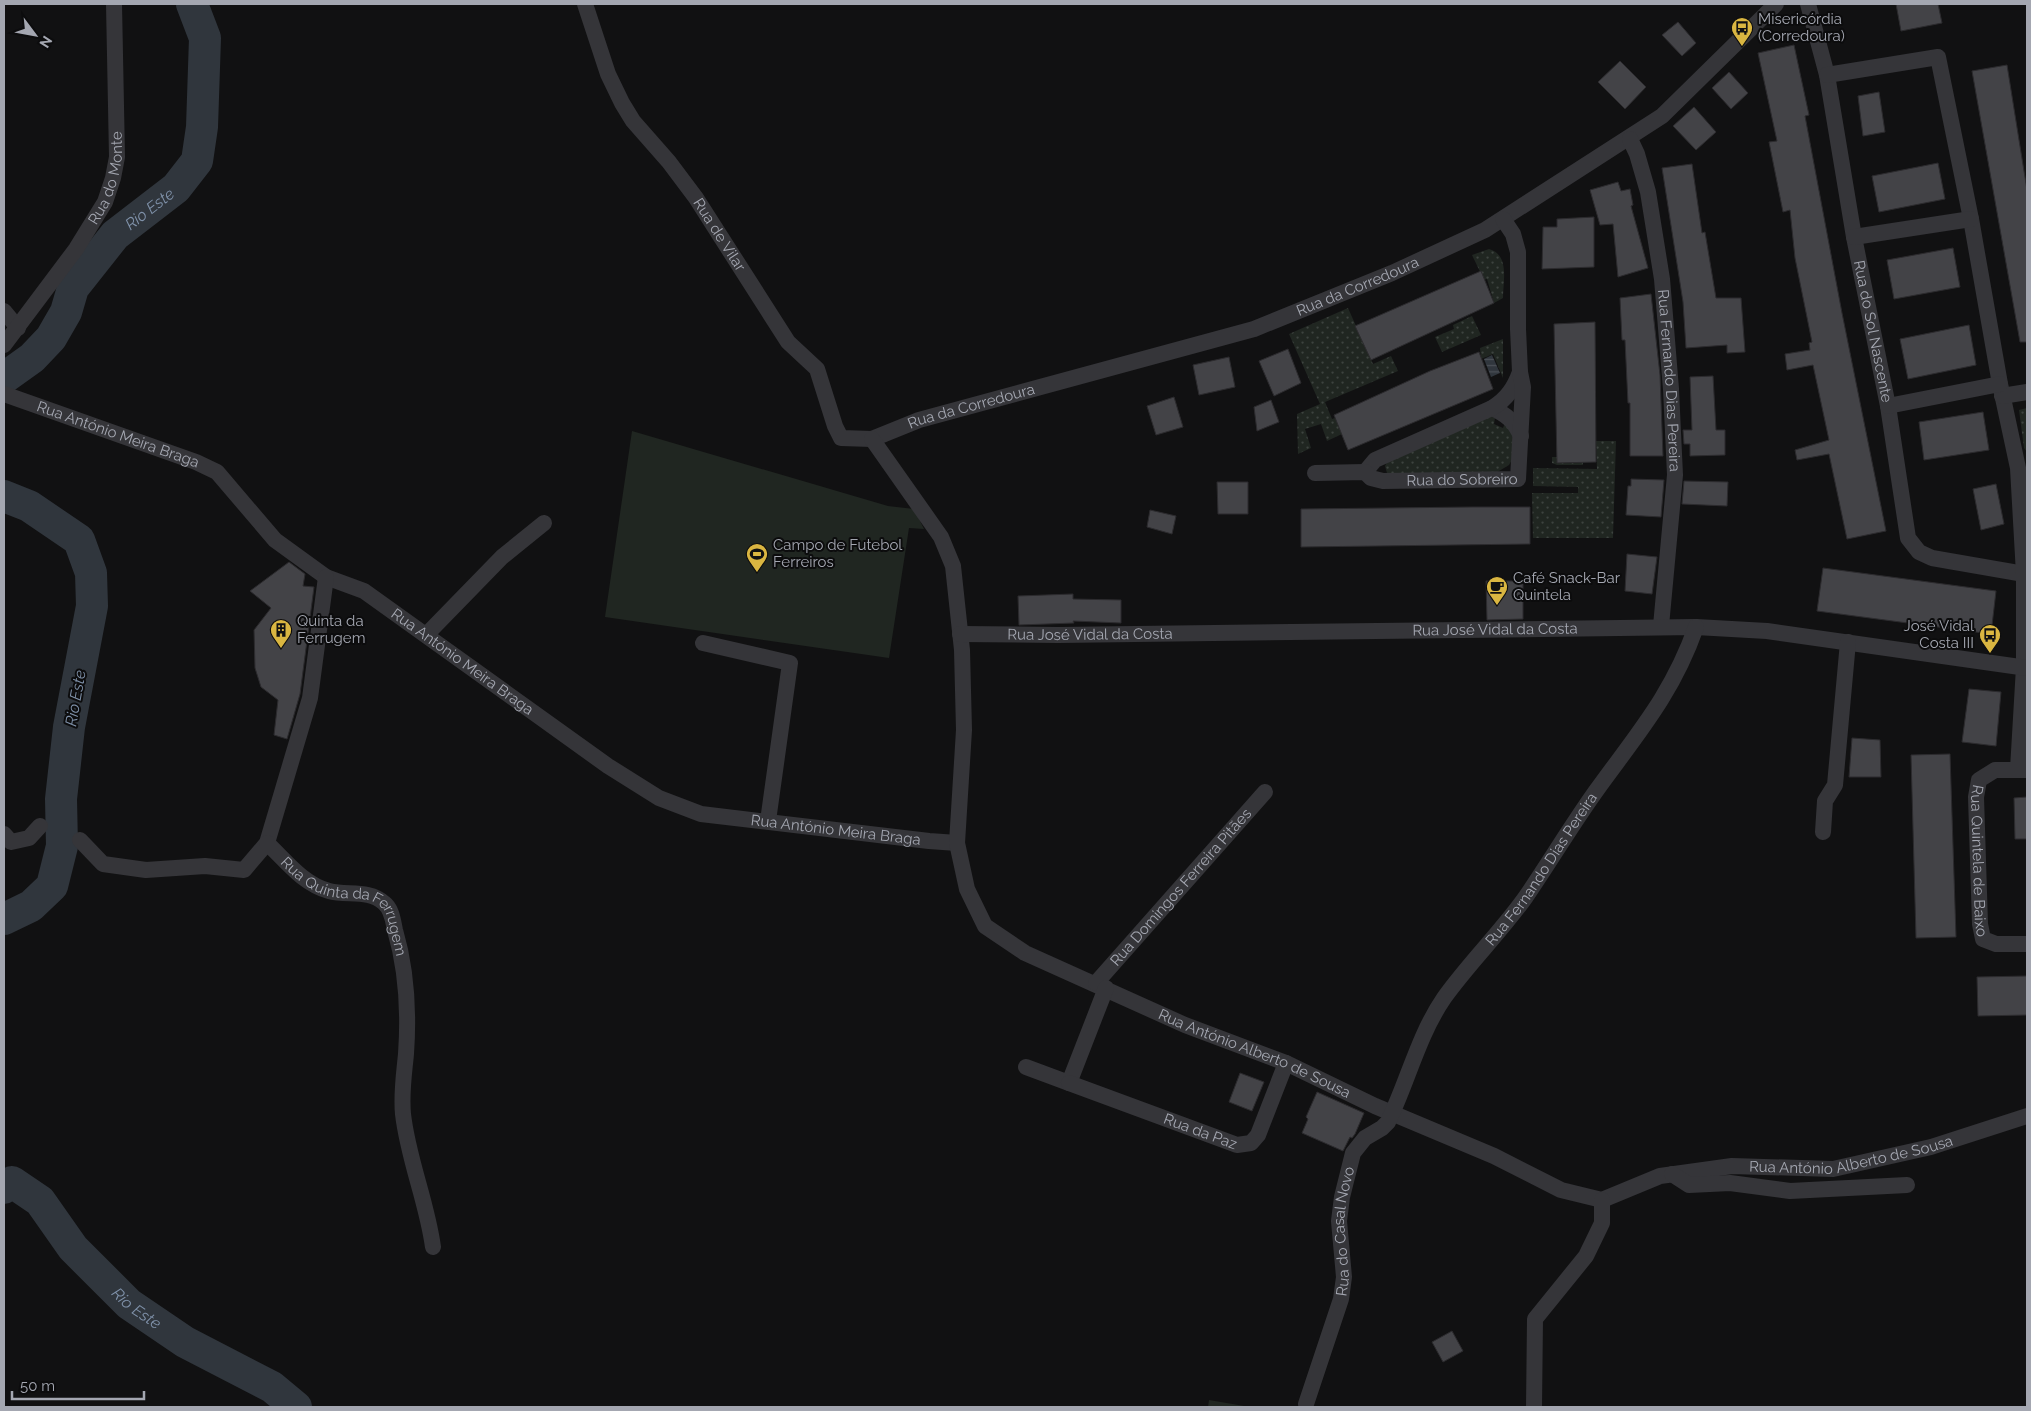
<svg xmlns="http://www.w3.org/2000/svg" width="2031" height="1411" viewBox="0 0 2031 1411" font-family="Raleway,sans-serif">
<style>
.green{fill:url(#green-dots)}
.pitch{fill:#202621}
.water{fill:url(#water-rules)}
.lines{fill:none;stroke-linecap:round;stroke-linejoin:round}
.river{stroke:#30363d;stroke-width:32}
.building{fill:#434347;stroke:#2c2b2e}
.street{stroke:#353539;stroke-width:16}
.labels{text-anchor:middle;stroke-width:4;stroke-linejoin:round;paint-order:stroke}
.poi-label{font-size:15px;fill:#a4a7b1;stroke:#0c0c0d;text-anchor:start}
.street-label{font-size:15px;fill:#a4a7b1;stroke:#0c0c0d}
.water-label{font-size:16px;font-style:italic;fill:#7f91a9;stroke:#0c0c0d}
</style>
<defs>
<pattern id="green-dots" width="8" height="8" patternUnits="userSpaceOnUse" patternTransform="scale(1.25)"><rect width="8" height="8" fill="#202621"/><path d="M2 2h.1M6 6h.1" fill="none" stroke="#3d433f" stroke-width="1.8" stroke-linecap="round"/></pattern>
<pattern id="water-rules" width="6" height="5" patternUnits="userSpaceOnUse" patternTransform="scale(1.25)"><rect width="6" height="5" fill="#30363d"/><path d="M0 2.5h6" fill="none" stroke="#4b5057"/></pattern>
</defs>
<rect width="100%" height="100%" fill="#111112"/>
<g class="green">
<path d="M1489,249c21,6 14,32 14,49l-9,5 -7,-24 -3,1 -12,-25z"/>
<path d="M1348,308l25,56 18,-8 7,15 -73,31 7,17 3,-1 7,16 -15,7 -6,-17 -16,5 6,19 -13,6 -1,-40 23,-10 -31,-70z"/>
<path d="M1472,316l9,19 -39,17 -7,-15 19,-8 -1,-4z"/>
<path d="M1503,339v39l-10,-24 -12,5 -1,-11z"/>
<path d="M2027,408v44l-3,-4 -5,-38z"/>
<path d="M1490,416l5,2 -1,6 9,4 2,-5 7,7 2,26 -5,9 -15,9 -102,1 -5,-2 -2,-7 3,-6z"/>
<path d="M1596,441h20l-3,97h-80l-1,-45h46v-6l-45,-1v-18l64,1z"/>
<path d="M1552,457h5v6l26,-1v3h-26l-5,-2z"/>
</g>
<g class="pitch">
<path d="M632,431l256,75 26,3 10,20 -15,-1 -20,130 -284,-41z"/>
<path d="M1209,1400l41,7h-42z"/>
</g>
<path class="water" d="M1492,355l8,18 -9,4 -7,-18z"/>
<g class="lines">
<g class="river">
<path id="s1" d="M4,378l28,-20 19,-20 15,-26 7,-24 42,-53 61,-47 21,-27 5,-34 3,-89 -13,-34"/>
<path d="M4,496l25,10 50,34 12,33 1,33 -23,121 -8,72 1,47 -10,40 -21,20 -27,13"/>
<path id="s2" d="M4,1188l8,-6 28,19 33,47 56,56 56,38 87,45 24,20"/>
</g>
</g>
<g class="building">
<path d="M1896,4h42l4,19 -41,8z"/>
<path d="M1678,22l18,21 -14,13 -20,-21z"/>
<path d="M1794,45l15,70 -4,1 37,197 44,218 -39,8 -18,-85 -32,6 -2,-10 34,-10 -16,-75 -26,5 -2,-16 25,-4 -1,-7 3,-1 -17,-84 -5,-48 -7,2 -14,-70 8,-1 -19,-88z"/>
<path d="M1620,61l26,26 -21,22 -27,-27z"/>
<path d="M2007,65l20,125v152h-7l-48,-271z"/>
<path d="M1729,72l19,21 -17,16 -19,-21z"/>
<path d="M1879,92l6,40 -22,4 -5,-40z"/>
<path d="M1694,107l22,25 -20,18 -23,-24z"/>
<path d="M1938,163l7,36 -66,13 -7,-36z"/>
<path d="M1692,164l10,69 3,-1 11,66h25l4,54 -18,1v-8l-41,3 -3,-46 -21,-134z"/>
<path d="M1618,182l3,9 9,-2 3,16 -2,1 17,62 -30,9 -5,-53 -13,1 -10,-35z"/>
<path d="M1594,217v50l-52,2 1,-42h14v-8z"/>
<path d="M1953,248l7,39 -66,12 -7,-39z"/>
<path d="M1481,271l13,32 -123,57 -16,-34z"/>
<path d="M1651,294l9,81 3,81h-33v-53h-2l-3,-63h-3l-2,-42z"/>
<path d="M1595,322l1,140 -39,1 -3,-139z"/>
<path d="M1969,325l7,40 -68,14 -8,-40z"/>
<path d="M1288,349l13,34 -27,13 -15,-35z"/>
<path d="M1479,352l14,37 -145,61 -14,-35 96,-44z"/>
<path d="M1229,357l6,30 -36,8 -6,-30z"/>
<path d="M1713,376l3,54h9v25l-35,1v-12h-6l-1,-14h9l-2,-53z"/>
<path d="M1174,397l9,30 -27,8 -9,-29z"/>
<path d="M1271,400l8,22 -22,9 -3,-24z"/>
<path d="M1983,412l6,38 -65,10 -5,-38z"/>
<path d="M1631,479l33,1 -3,37 -35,-2 2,-29h3z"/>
<path d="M1684,481l44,1 -1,24 -45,-2z"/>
<path d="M1217,482h31v32h-30z"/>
<path d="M1996,484l8,40 -23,6 -8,-41z"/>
<path d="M1472,507h58v37l-229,3v-38z"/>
<path d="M1150,510l26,6 -4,18 -25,-7z"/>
<path d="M1627,554l30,3 -5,37 -27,-3z"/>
<path d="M289,562l16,12 -2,12 11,1 -14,107 -13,45 -13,-4 4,-35 -17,-13 -6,-19 -1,-38 17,-22 -21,-17z"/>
<path d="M1823,568l173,23 -5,43 -174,-23z"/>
<path d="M1486,581h37v38l-36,1z"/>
<path d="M1073,594v5l48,1v23l-48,-2 1,2 -55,2 -1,-29z"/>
<path d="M1969,689l32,3 -5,54 -34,-4z"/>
<path d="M1852,738l28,2 1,37h-32z"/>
<path d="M1950,754l6,183 -40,1 -5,-183z"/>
<path d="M2027,797v42h-12l-1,-41z"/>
<path d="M2027,976v39l-49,1 -1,-39z"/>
<path d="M1240,1073l24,9 -12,29 -23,-9z"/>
<path d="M1317,1092l47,21 -9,21 -3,4 -2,-1 -7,14 -41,-18 6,-14 -2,-2z"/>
<path d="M1452,1331l11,20 -20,11 -11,-20z"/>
</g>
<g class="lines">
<g class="street">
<path id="s3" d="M585,4l23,70 14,29 11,18 36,41 27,36 92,144 29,27 18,57 6,12 31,1 47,-19 335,-91 138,-56 93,-43 177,-114 114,-112"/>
<path id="s4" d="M1808,4l19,71 27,162 34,169 20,132 11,14 13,6 92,16"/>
<path d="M1827,75l111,-18 33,162 29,165 18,84 6,106v93l-6,102"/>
<path id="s5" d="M1630,139l7,15 11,38 14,87 9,110 4,86 -14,151"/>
<path d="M1854,237l117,-18"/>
<path d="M4,311l14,17"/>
<path id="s6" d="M4,345l72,-96 29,-47 8,-24 4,-21 -3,-153"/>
<path id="s7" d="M4,394l192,68 21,10 58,68 51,37 38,14 244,175 51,32 42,16 228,27 28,2"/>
<path d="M2002,396l25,-4"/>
<path d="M1888,406l112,-22"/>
<path d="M1492,408c15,7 22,13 29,28"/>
<path id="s8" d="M872,439l69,98 12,29 9,84 2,80 -7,113 10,46 18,37 40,27 160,72 101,38 89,43 119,50 67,34 41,10 58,-24 72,-10 101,3 98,-22 96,-31"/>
<path d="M1365,472l10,-12 117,-52c15,-9 22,-20 28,-36"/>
<path id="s9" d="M1315,473l50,-1 6,6 12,3 135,-2 5,-92 -3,-15 -2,-43v-77l-5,-18 -10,-15"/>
<path d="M427,634l75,-77 42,-34"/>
<path id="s10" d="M960,634l98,1 638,-8 71,4 260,37"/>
<path d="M703,643l87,20 -22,158"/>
<path id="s11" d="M2027,770h-32l-16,10 -3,17 4,127 3,15 13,5h31"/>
<path d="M1823,832l2,-31 10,-16 13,-143"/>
<path d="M4,834l7,8 18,-4 11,-12"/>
<path d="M80,840l23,24 43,6 59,-4 39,4 23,-27 43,-145 16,-121"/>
<path id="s12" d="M267,843c19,18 36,41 62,48 18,5 40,-2 55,12 8,6 9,18 11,27 12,41 14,81 11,124 -2,21 -5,39 -3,60 5,45 24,88 30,133"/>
<path id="s13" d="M1096,983l169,-191"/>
<path d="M1026,1067l43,16 37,-95"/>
<path id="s14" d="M1069,1083l168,62 14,-2 7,-8 28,-72"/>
<path d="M1672,1174l17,11 41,-2 60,8 117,-6"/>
<path id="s15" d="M1306,1404l35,-105 3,-22 -5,-56 3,-24 11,-44 12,-15 17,-10 6,-6c20,-41 30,-86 56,-124 25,-35 56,-65 81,-100 24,-35 46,-72 71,-107 41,-57 76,-96 100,-164"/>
<path d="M1534,1407l1,-88 51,-63 16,-33v-23"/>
</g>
</g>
<defs>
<g id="bus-pin" transform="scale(1.125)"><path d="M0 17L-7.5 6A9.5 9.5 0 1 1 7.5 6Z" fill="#dab641" stroke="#0c0c0d"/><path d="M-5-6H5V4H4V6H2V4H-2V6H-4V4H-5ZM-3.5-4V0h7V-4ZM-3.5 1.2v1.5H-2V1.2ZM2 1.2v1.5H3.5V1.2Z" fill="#111"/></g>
<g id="stadium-pin" transform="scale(1.125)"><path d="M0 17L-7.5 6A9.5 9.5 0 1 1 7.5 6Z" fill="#dab641" stroke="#0c0c0d"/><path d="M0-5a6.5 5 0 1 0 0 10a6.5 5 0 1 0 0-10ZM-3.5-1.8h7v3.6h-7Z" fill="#111"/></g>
<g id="cafe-pin" transform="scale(1.125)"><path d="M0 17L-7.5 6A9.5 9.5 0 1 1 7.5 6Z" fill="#dab641" stroke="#0c0c0d"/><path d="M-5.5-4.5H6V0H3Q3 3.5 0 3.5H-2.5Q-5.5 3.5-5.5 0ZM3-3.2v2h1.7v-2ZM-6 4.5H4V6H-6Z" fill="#111"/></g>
<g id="building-pin" transform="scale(1.125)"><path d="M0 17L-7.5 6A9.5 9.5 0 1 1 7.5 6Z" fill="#dab641" stroke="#0c0c0d"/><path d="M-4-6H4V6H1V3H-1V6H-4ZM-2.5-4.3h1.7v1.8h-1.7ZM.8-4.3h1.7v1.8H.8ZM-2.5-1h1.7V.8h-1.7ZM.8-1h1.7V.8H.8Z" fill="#111"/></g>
</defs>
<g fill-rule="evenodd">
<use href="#bus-pin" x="1742" y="28"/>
<use href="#stadium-pin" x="757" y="554"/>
<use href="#cafe-pin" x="1497" y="587"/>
<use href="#building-pin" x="281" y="630"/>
<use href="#bus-pin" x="1990" y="635"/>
</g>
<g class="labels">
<g class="poi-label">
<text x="1758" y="24">Misericórdia<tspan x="1758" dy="17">(Corredoura)</tspan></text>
<text x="773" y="550">Campo de Futebol<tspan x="773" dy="17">Ferreiros</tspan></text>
<text x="1513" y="583">Café Snack-Bar<tspan x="1513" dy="17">Quintela</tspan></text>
<text x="297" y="626">Quinta da<tspan x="297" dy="17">Ferrugem</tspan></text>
<text x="1974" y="631" text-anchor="end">José Vidal<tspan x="1974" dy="17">Costa III</tspan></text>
</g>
<g class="street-label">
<text dy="5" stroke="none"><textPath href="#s6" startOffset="199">Rua do Monte</textPath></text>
<text dy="5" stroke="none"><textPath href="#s3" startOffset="270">Rua de Vilar</textPath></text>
<text dy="5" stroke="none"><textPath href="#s3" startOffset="1051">Rua da Corredoura</textPath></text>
<text dy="5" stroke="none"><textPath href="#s4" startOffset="334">Rua do Sol Nascente</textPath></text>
<text dy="5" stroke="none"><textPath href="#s5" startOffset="246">Rua Fernando Dias Pereira</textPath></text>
<text dy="5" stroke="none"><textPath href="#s3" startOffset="646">Rua da Corredoura</textPath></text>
<text dy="5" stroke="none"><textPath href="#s7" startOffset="121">Rua António Meira Braga</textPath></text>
<text dy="5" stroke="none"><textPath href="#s9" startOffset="150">Rua do Sobreiro</textPath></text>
<text dy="5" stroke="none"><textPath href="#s10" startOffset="535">Rua José Vidal da Costa</textPath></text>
<text dy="5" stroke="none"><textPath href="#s10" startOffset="130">Rua José Vidal da Costa</textPath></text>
<text dy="5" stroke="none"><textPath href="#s7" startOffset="541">Rua António Meira Braga</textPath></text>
<text dy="5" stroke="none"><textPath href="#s7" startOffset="961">Rua António Meira Braga</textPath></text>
<text dy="5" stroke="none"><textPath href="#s11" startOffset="132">Rua Quintela de Baixo</textPath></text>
<text dy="5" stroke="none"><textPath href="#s15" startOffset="604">Rua Fernando Dias Pereira</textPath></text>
<text dy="5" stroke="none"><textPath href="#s13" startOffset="128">Rua Domingos Ferreira Pitães</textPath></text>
<text dy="5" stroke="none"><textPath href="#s12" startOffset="108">Rua Quinta da Ferrugem</textPath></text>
<text dy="5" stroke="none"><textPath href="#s8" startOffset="816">Rua António Alberto de Sousa</textPath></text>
<text dy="5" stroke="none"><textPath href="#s14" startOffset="140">Rua da Paz</textPath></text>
<text dy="5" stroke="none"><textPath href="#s8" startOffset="1450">Rua António Alberto de Sousa</textPath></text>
<text dy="5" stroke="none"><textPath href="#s15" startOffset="179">Rua do Casal Novo</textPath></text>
</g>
<g class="water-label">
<text dy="6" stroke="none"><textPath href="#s1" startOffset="228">Rio Este</textPath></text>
<text transform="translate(75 698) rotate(-80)" y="6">Rio Este</text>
<text dy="6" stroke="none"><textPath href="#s2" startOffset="189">Rio Este</textPath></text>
</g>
</g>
<rect width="2031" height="1411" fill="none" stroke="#a4a7b1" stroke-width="10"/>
<g transform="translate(35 35) rotate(122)" stroke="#0c0c0d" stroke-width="4" paint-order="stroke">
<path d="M0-4L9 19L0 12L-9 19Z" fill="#a4a7b1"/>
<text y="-8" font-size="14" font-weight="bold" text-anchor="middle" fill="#a4a7b1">N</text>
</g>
<path d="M12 1391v8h132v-8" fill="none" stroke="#a4a7b1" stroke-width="2.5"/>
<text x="20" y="1391" font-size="15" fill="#a4a7b1" stroke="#0c0c0d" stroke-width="4" paint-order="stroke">50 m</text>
</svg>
